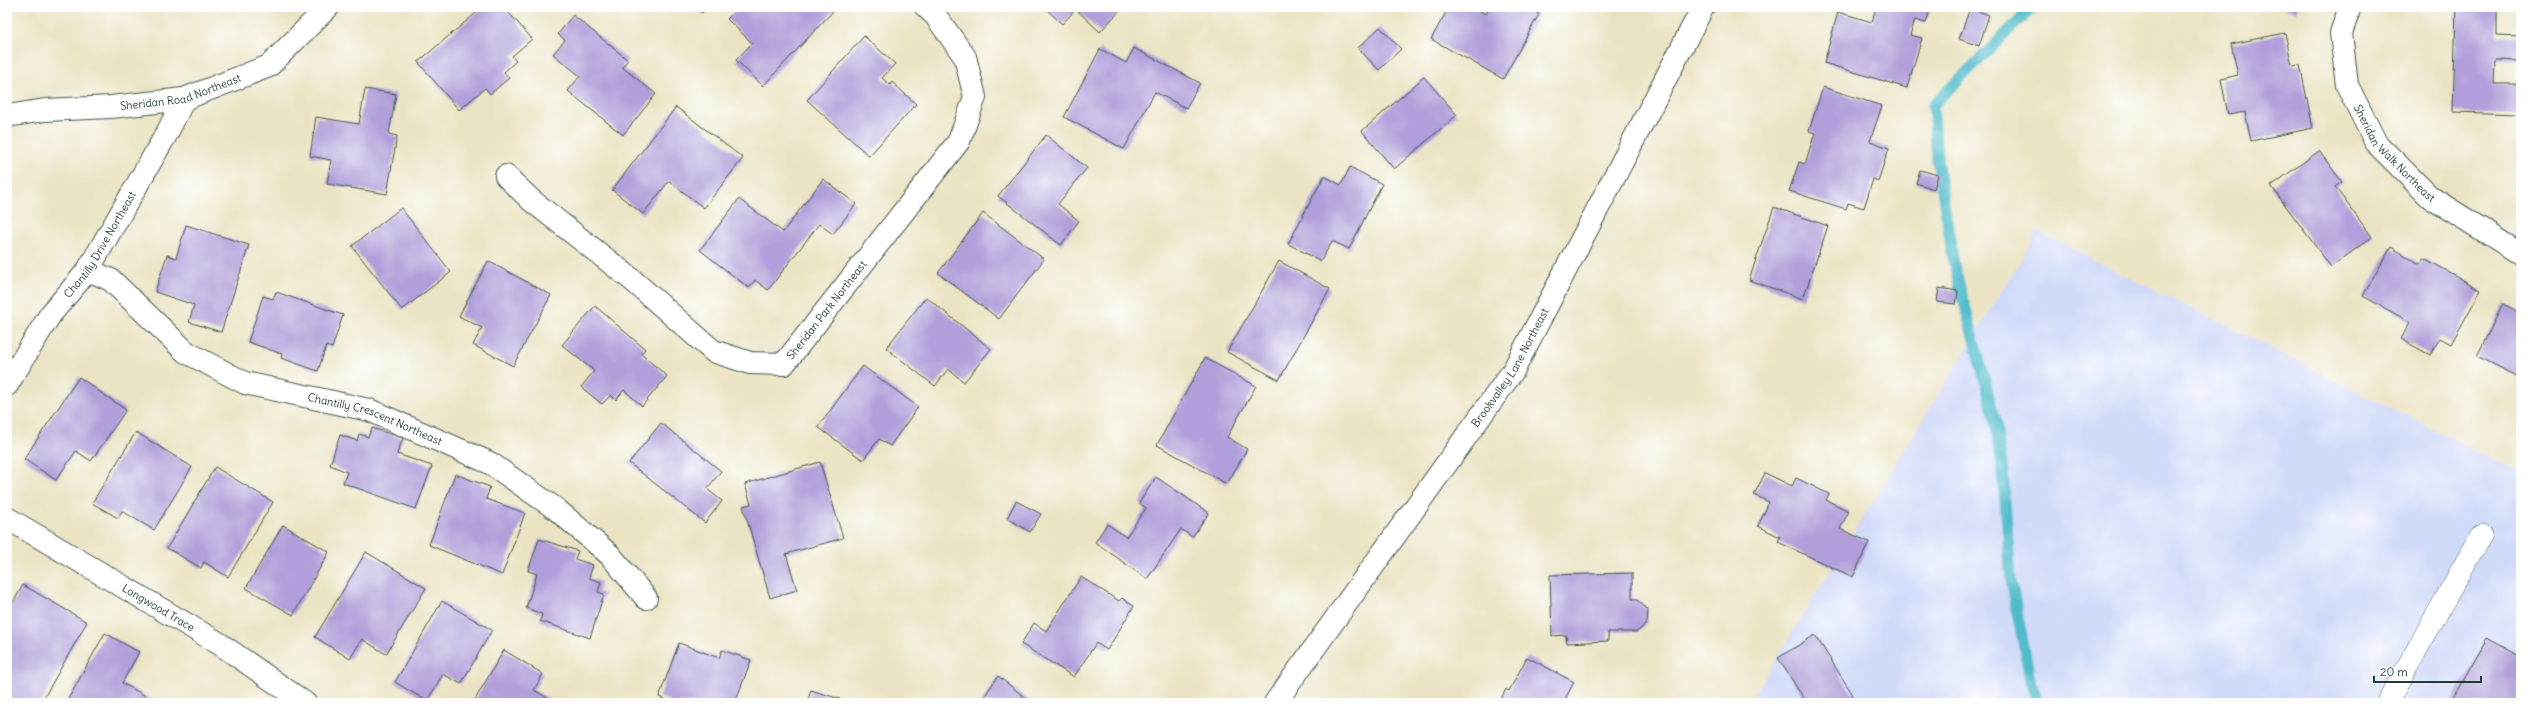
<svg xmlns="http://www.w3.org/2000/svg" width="2528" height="710" viewBox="0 0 2528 710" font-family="Delius,sans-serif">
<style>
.built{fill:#d0daf9}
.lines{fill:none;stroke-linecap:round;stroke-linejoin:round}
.stream{stroke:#4fbbca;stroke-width:11}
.building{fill:#b09fda}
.service-casing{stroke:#3e564a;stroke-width:22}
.minor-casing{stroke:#3e564a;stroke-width:24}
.service{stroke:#fff;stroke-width:21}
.minor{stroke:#fff;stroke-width:22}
.labels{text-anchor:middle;stroke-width:4;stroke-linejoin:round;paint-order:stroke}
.street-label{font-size:11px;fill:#1f3d34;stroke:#fff}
</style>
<rect width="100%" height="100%" fill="#fff"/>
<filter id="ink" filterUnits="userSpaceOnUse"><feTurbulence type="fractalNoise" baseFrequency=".025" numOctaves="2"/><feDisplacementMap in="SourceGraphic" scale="8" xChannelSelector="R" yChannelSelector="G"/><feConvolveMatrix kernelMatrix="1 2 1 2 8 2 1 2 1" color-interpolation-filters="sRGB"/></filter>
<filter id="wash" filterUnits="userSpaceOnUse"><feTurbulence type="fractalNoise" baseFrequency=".012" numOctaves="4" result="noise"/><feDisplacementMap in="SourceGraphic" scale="16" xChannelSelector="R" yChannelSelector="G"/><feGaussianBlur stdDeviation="0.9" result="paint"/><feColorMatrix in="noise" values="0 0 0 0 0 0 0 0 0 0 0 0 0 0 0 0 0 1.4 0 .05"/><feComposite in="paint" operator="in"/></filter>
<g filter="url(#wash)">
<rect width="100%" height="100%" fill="#ebe4c4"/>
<path class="built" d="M2038,232l483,241v230h-772z"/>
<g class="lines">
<path class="stream" d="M2033,7l-100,98 4,54 17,106 41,154 8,54 8,107 20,104 7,19"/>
</g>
<g id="blocks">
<g class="building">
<path d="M483,7h21l28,32 -20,17 4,5 -12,11 5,6 -19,16 -5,-6 -26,22 -41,-48z"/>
<path d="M696,7h12l-6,6z"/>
<path d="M739,7h98l-74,79 -27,-26 16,-17 -25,-24z"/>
<path d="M1044,7h79l-23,25 -24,-23 -14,15z"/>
<path d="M1449,7h24l13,7 4,-7h36l13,7 -36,65 -72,-40z"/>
<path d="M1876,7h55l-5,16 -11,-3 -5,15 12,3 -15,50 -83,-25 14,-51 34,10z"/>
<path d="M2282,7h16l-2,5z"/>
<path d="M2456,7h41v29l23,1v24l-25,-1 -1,24h27l-1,30 -67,-2z"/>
<path d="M1970,8l19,7 -10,31 -20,-7z"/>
<path d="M573,15l55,45 -6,7 34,27 -33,41 -55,-44 12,-15 -27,-22 12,-14 -7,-6z"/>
<path d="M1380,27l21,22 -22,21 -21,-22z"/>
<path d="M2285,33l7,33 8,-1 13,63 -62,13 -6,-29 -17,3 -7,-36 17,-4 -7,-31z"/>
<path d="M864,36l31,28 -13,14 8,7 2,-3 24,22 -47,52 -62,-56z"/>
<path d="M1134,48l66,35 -14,25 -31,-16 -31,57 -60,-32 36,-68 26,14z"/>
<path d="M1424,77l33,38 -63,54 -32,-38z"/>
<path d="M1823,87l59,19 -12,35 19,7 -11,33 -5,-2 -9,29 -16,-5 -2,6 -57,-18 10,-29 6,2 10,-31 -6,-2z"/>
<path d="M365,89l31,5 -7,40 8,2 -10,58 -60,-10 4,-24 -21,-4 6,-39 43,7z"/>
<path d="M676,107l67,51 -39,50 -35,-27 -26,33 -31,-24z"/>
<path d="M1046,135l41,33 -29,36 21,17 -18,24 -63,-49z"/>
<path d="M2319,151l23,31 -7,5 37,50 -41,30 -60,-81z"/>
<path d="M1350,167l32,17 -33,65 -17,-8 -11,20 -33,-17 36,-68 17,9z"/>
<path d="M1920,170l18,5 -4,14 -18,-6z"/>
<path d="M823,179l33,25 -23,30 -14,-10 -51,66 -13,-10 -6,8 -49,-38 39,-51 44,33z"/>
<path d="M1774,207l54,19 -25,73 -54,-19z"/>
<path d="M401,208l50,64 -49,38 -50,-64z"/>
<path d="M983,213l61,46 -45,60 -61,-46z"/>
<path d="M186,225l63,20 -28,87 -32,-10 5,-17 -39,-13 12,-37 9,3z"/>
<path d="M2391,247l29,17 4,-6 57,32 -30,54 -11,-6 -10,17 -29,-16 9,-17 -47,-26z"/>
<path d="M488,261l63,34 -38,71 -40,-21 9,-17 -23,-12z"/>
<path d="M1279,261l51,28 -51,91 -52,-28z"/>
<path d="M1939,288l19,3 -2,13 -19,-2z"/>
<path d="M276,292l67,23 -11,33 -6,-2 -8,25 -37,-13 1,-4 -34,-12 15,-46 10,3z"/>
<path d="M926,297l65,52 -27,33 -16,-13 -13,17 -49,-38z"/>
<path d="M2503,304l18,9v65l-44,-22z"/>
<path d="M595,306l50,43 -4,5 26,22 -25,30 -18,-16 -8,10 -5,-5 -9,9 -21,-17 13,-16 -32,-26z"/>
<path d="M1205,358l51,28 -29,51 20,12 -20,35 -70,-39z"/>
<path d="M863,366l55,41 -28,39 -11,-7 -16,21 -45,-33z"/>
<path d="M79,377l47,33 -35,51 -15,-10 -20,29 -32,-21z"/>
<path d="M661,423l60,48 -14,18 15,12 -17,22 -76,-60z"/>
<path d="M372,428l31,10 -6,16 35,12 -16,43 -73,-26 4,-11 -17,-7 10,-30 17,6 2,-7 9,3z"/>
<path d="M136,432l56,35 -38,63 -32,-19 -4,7 -26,-15z"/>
<path d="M820,462l23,76 -57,16 11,36 -27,8 -27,-92 8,-2 -6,-20z"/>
<path d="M215,467l58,35 -45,75 -24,-15 -3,6 -34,-20z"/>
<path d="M1765,473l27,13 4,-8 33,16 -3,6 23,11 -9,18 29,13 -16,35 -75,-35 2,-5 -22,-11 11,-24 -15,-7z"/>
<path d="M455,474l35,13 -4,12 39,14 -23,62 -73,-30z"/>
<path d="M1156,477l53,36 -17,24 -11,-8 -34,50 -52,-37 12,-18 19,13 20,-29 -7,-5z"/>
<path d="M1016,501l25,13 -11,18 -23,-14z"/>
<path d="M283,525l46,27 -36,63 -47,-27z"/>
<path d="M539,539l39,12 -3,8 18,6 -4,13 12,4 -3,10 6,2 -14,44 -50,-17 2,-7 -16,-6 11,-34 -9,-3z"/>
<path d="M366,552l60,36 -40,66 -24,-15 -12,20 -35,-22z"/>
<path d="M1632,573v26h4l12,11 -1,13 -10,9h-29v9l-41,2 -1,-8 -14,1 -2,-61z"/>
<path d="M1081,577l38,24 3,-3 12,8 -27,44 -11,-7 -22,34 -53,-33 13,-21 12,8z"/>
<path d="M23,585l64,37 -46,81h-34v-90z"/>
<path d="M442,601l50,29 -31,54 -18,-10 -16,27 -32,-19z"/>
<path d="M105,633l34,19 -17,31 31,17 -2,3h-85z"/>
<path d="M1815,635l38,60 -13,8h-33l-29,-45z"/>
<path d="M2487,638l31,17 3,-5v53h-71z"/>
<path d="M679,643l40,15 3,-8 29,10 -16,43h-61l-15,-6z"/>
<path d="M504,650l39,24 -9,16 22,13h-83z"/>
<path d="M1527,657l47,25 -11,21h-64l7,-14 3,2z"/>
<path d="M998,676l34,27h-52z"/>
<path d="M811,690l29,9 -2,4h-31z"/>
</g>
</g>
</g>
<g filter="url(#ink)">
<use href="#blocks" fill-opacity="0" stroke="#3e564a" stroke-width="1"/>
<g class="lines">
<g class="service-casing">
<path id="service" d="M2387,703l94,-168"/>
</g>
<g class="minor-casing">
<g id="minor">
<path id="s1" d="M2350,7l-9,26 6,52 29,58 54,54 91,57"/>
<path id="s2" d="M7,116l38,-6 66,-3 73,-8 85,-33 59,-59"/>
<path id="s3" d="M506,176l25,24 99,78 83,73 37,12 34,1 175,-223 16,-44 -10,-40 -30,-42 -9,-8"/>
<path id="s4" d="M88,270l23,10 75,72 59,31 124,27 121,53 66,46 54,46 36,43"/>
<path id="s5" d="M7,385l43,-70 38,-45 79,-137 17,-34"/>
<path id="s6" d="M7,518l213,126 85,59"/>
<path id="s7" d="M1275,703l238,-332 190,-364"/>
</g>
</g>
<use href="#service" class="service"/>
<use href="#minor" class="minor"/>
</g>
</g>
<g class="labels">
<g class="street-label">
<text dy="4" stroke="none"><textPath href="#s2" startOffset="176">Sheridan Road Northeast</textPath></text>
<text dy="4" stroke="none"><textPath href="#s1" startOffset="164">Sheridan Walk Northeast</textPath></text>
<text dy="4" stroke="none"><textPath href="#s5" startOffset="169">Chantilly Drive Northeast</textPath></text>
<text dy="4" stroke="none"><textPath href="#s3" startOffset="413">Sheridan Park Northeast</textPath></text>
<text dy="4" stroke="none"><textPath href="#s7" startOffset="410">Brookvalley Lane Northeast</textPath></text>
<text dy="4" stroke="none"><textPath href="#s4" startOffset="331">Chantilly Crescent Northeast</textPath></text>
<text dy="4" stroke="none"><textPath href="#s6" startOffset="176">Longwood Trace</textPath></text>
</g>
</g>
<rect width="2528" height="710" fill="none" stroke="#fff" stroke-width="24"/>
<path d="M2374 676v6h107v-6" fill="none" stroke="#1f3d34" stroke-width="2"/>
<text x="2380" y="676" font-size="12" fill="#1f3d34" stroke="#ffffff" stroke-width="3" paint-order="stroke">20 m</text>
</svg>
